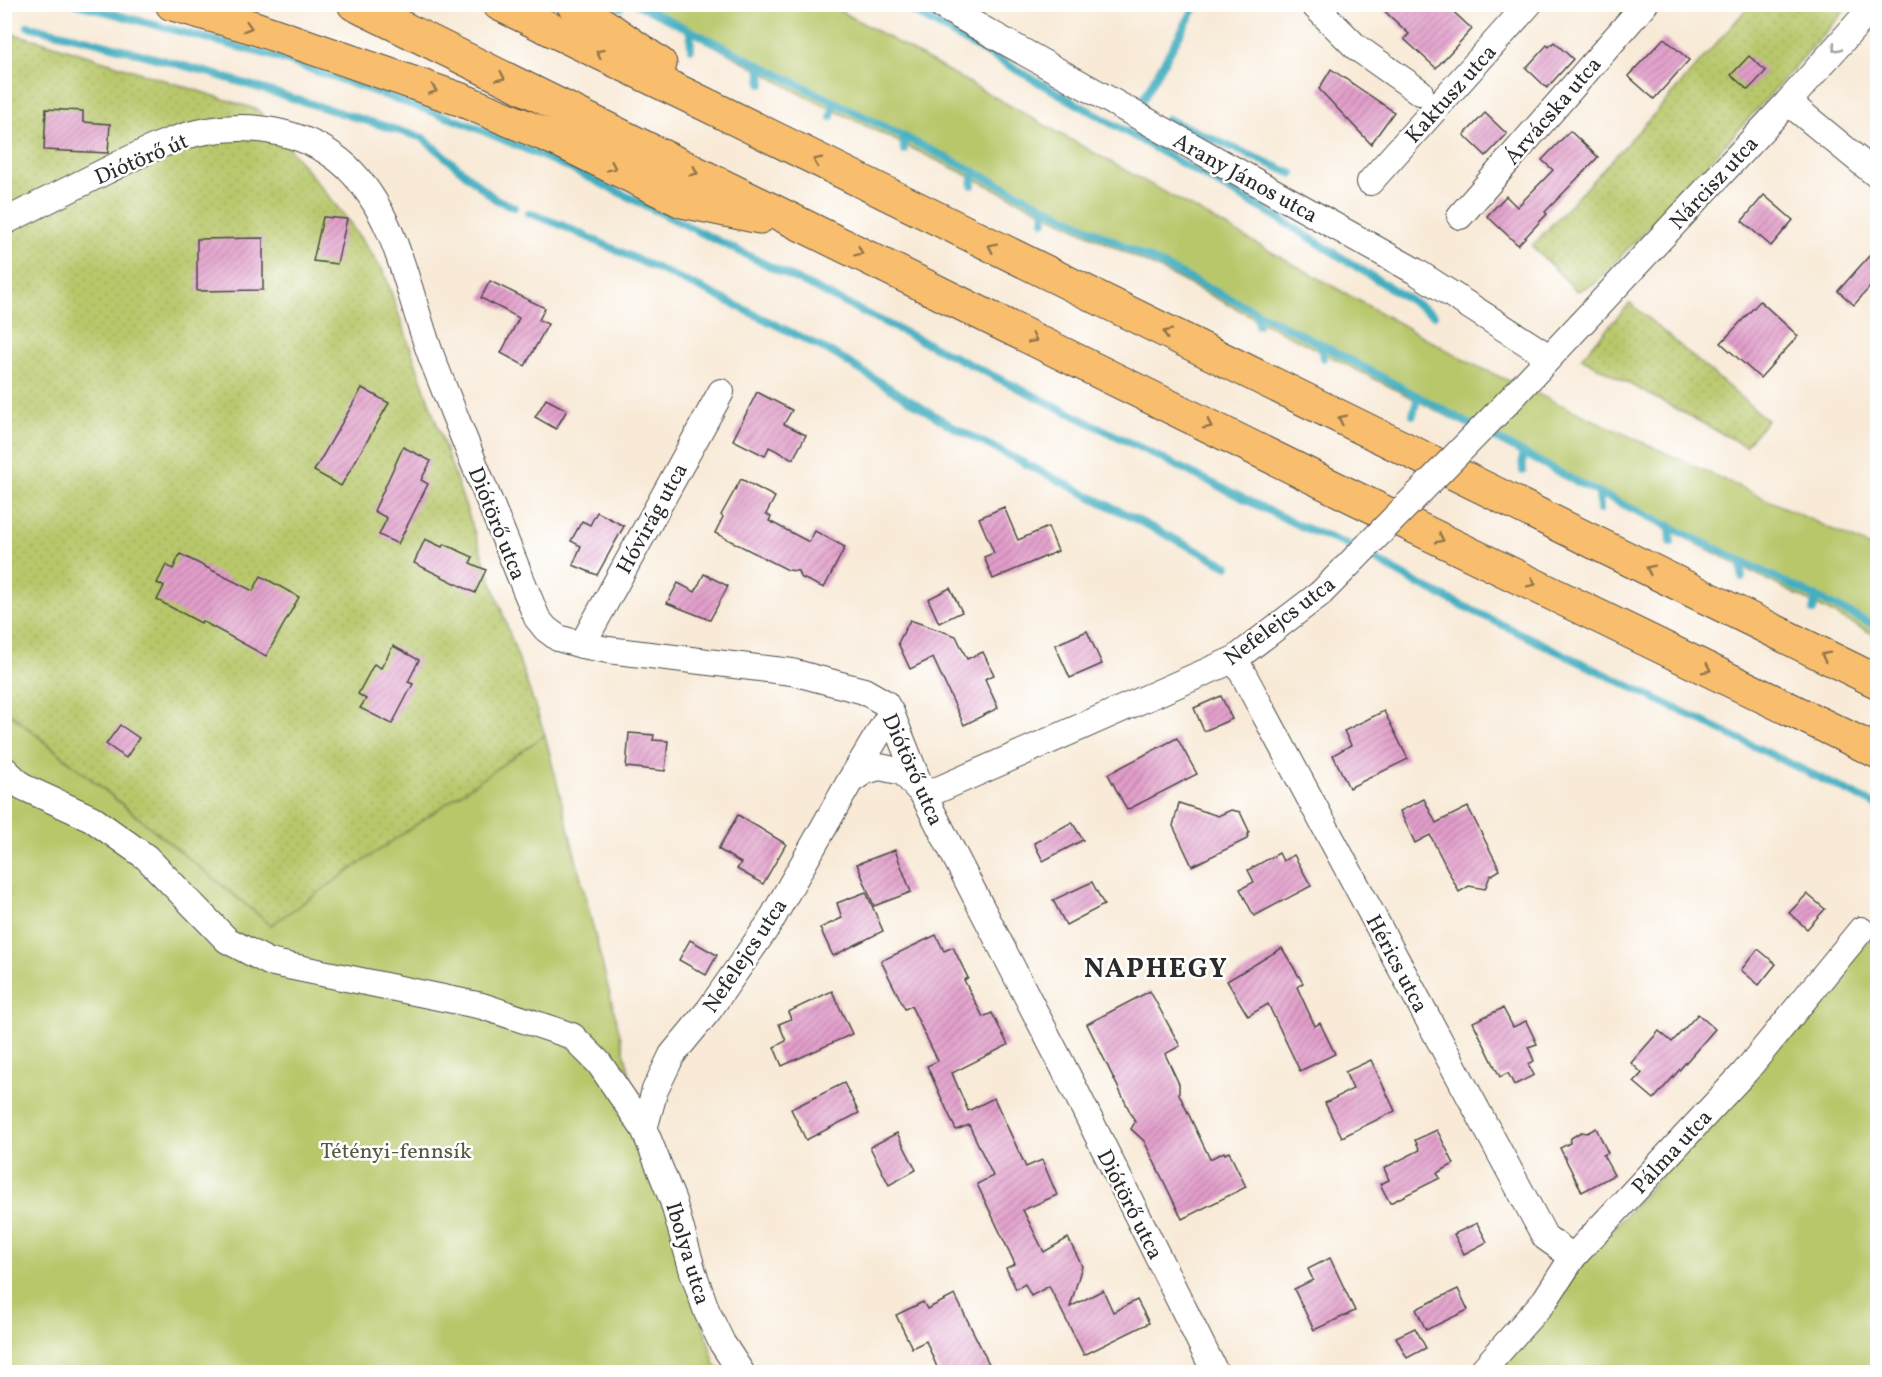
<svg xmlns="http://www.w3.org/2000/svg" width="1882" height="1377" viewBox="0 0 1882 1377" font-family="Vollkorn,serif">
<style>
.green{fill:#b8c76a;stroke:#72794a;stroke-width:1.5}
.garden{fill:url(#garden-dots);stroke:#72794a;stroke-width:1.5}
.lines{fill:none;stroke-linecap:round;stroke-linejoin:round}
.stream{stroke:#42aec0;stroke-width:8}
.building{fill:url(#building-hatch)}
.minor-casing{stroke:#4a4845;stroke-width:28}
.highway-casing{stroke:#4a4845;stroke-width:35}
.minor{stroke:#fff;stroke-width:26}
.highway{stroke:#f9be6d;stroke-width:33}
.minor-bridge-casing{stroke:#4a4845;stroke-width:28;stroke-linecap:butt}
.minor-bridge{stroke:#fff;stroke-width:26}
.oneway{stroke:#92744c}
.oneway2{stroke:#a0a0a0}
.labels{text-anchor:middle;stroke-width:5;stroke-linejoin:round;paint-order:stroke}
.street-label{font-size:22px;fill:#2b2b2b;stroke:#fff}
.park-label{font-size:22px;fill:#555a3e;stroke:#fff}
.district-label{font-size:28px;font-weight:bold;letter-spacing:1.5px;fill:#2b2b2b;stroke:#fff}
</style>
<defs>
<pattern id="garden-dots" width="8" height="8" patternUnits="userSpaceOnUse" patternTransform="scale(1.5)"><rect width="8" height="8" fill="#b8c76a"/><path d="M2 2h.1M6 6h.1" fill="none" stroke="#9eab5c" stroke-width="1.8" stroke-linecap="round"/></pattern>
<pattern id="building-hatch" width="6" height="6" patternUnits="userSpaceOnUse" patternTransform="scale(1.5)"><rect width="6" height="6" fill="#e29eca"/><path d="M-1 1l2-2M0 6l6-6M5 7l2-2" fill="none" stroke="#b781a4"/></pattern>
</defs>
<rect width="100%" height="100%" fill="#fff"/>
<filter id="ink" filterUnits="userSpaceOnUse"><feTurbulence type="fractalNoise" baseFrequency=".0167" numOctaves="2"/><feDisplacementMap in="SourceGraphic" scale="12" xChannelSelector="R" yChannelSelector="G"/><feConvolveMatrix kernelMatrix="1 2 1 2 8 2 1 2 1" color-interpolation-filters="sRGB"/></filter>
<filter id="wash" filterUnits="userSpaceOnUse"><feTurbulence type="fractalNoise" baseFrequency=".008" numOctaves="4" result="noise"/><feDisplacementMap in="SourceGraphic" scale="24" xChannelSelector="R" yChannelSelector="G"/><feGaussianBlur stdDeviation="1.35" result="paint"/><feColorMatrix in="noise" values="0 0 0 0 0 0 0 0 0 0 0 0 0 0 0 0 0 1.4 0 .05"/><feComposite in="paint" operator="in"/></filter>
<g filter="url(#wash)">
<rect width="100%" height="100%" fill="#f8ead7"/>
<g class="green">
<path d="M641,5h189l640,358 407,187v86l-712,-364 -362,-177z"/>
<path d="M4,709l267,216 274,-190 88,352 82,278 6,7h-716z"/>
<path d="M1877,931v441h-382l104,-127z"/>
</g>
<g class="garden">
<path d="M1750,5h100l-152,170 -104,109 -17,7 -45,-45 124,-134z"/>
<path d="M4,32l37,9 217,69 89,109 37,53 161,463 -274,190 -266,-216z"/>
<path d="M1630,303l137,117 -22,26 -164,-88z"/>
</g>
<g class="lines">
<g class="stream">
<path d="M76,4l200,53 191,67 96,41 737,361 55,22 63,36 460,222"/>
<path d="M620,4v3"/>
<path d="M637,4l680,338 260,140 301,145"/>
<path d="M900,4l375,212 159,99"/>
<path d="M28,26l61,14 121,33 213,65 72,61 19,8"/>
<path d="M690,31l1,18"/>
<path d="M760,67l2,17"/>
<path d="M1144,109l-5,-3 58,-102"/>
<path d="M831,117l3,-14"/>
<path d="M1167,119l126,55"/>
<path d="M903,136l1,14"/>
<path d="M972,185l2,-12"/>
<path d="M529,213l32,12 148,67 122,60 122,75 275,139"/>
<path d="M1044,221l1,-13"/>
<path d="M1257,312l1,13"/>
<path d="M1320,343l3,15"/>
<path d="M1413,415l5,-19"/>
<path d="M1522,452l1,19"/>
<path d="M1599,492l1,17"/>
<path d="M1670,525l1,18"/>
<path d="M1741,560l1,17"/>
<path d="M1813,611l3,-15"/>
</g>
</g>
<g id="blocks">
<g class="building">
<path d="M1377,4h68l27,25 -36,39 -32,-29 5,-5z"/>
<path d="M1664,38l25,22 -35,39 -26,-23z"/>
<path d="M1554,42l19,17 -26,29 -21,-20 21,-23 2,2z"/>
<path d="M1749,56l17,15 -18,19 -17,-15z"/>
<path d="M1331,69l63,43 -23,32 -52,-55z"/>
<path d="M46,109l37,2v11l27,2 -2,29 -64,-3z"/>
<path d="M1485,113l22,21 -21,22 -22,-21z"/>
<path d="M1570,131l28,26 -53,55 2,2 -29,31 -31,-29 19,-20 11,11 36,-37 -11,-10z"/>
<path d="M1764,195l29,25 -22,26 -29,-25z"/>
<path d="M323,217l24,2 -10,45 -24,-3z"/>
<path d="M263,238v52l-66,1v-52z"/>
<path d="M1878,246v32l-24,27 -16,-14z"/>
<path d="M490,281l55,27 -6,12 9,4 -23,42 -24,-13 18,-35 -38,-20z"/>
<path d="M1760,301l38,35 -38,42 -39,-35z"/>
<path d="M362,388l27,15 -48,83 -27,-15z"/>
<path d="M757,392l35,18 -8,14 22,11 -13,24 -24,-12 -4,9 -32,-16z"/>
<path d="M546,399l21,11 -11,19 -21,-12z"/>
<path d="M403,447l28,14 -10,19 7,4 -30,60 -19,-9 8,-17 -13,-7z"/>
<path d="M741,479l34,18 -9,17 5,3 -2,4 40,21 6,-11 30,16 -21,41 -24,-11 -2,-6 -10,-1 -73,-37 8,-16 -2,-2z"/>
<path d="M1004,507l14,33 30,-13 10,24 -65,28 -9,-22 10,-4 -15,-35z"/>
<path d="M597,512l27,14 -27,49 -24,-10 8,-19 -10,-5 11,-20 8,4z"/>
<path d="M425,539l17,8 2,-3 29,13 -3,6 16,7 -11,23 -61,-30z"/>
<path d="M180,554l73,37 8,-15 38,21 -33,59 -64,-35 -1,2 -44,-23 7,-14 -7,-3 9,-18 7,4z"/>
<path d="M704,574l24,12 -18,34 -43,-17 11,-20 17,9z"/>
<path d="M950,588l12,24 -23,11 -11,-24z"/>
<path d="M910,620l46,16 11,23 16,-7 11,23 -9,4 13,29 -34,17 -31,-67 -23,11 -12,-26z"/>
<path d="M1087,631l15,33 -32,14 -15,-33z"/>
<path d="M393,646l26,14 -11,22 5,2 -21,40 -32,-16 6,-9 -8,-5 16,-30 7,4z"/>
<path d="M1221,696l11,23 -28,12 -10,-23z"/>
<path d="M1384,711l24,48 -59,29 -16,-33 18,-10 -7,-14z"/>
<path d="M120,725l19,13 -13,20 -20,-14z"/>
<path d="M629,733l25,2 -1,5 15,1 -3,30 -39,-4z"/>
<path d="M1177,738l20,36 -70,36 -19,-36z"/>
<path d="M1424,799l12,24 32,-16 32,63 -10,6 -5,13 -16,-3 -10,6 -29,-57 -15,8 -15,-32z"/>
<path d="M1179,803l39,13 13,-6 9,2 9,19 -2,8 -55,27 -19,-40z"/>
<path d="M738,815l48,29 -23,40 -26,-15 4,-6 -23,-14z"/>
<path d="M1072,822l11,18 -40,21 -9,-18z"/>
<path d="M895,850l16,42 -37,14 -17,-42z"/>
<path d="M1279,853l4,8 11,-6 17,31 -57,30 -14,-27 14,-7 -6,-12z"/>
<path d="M1092,882l12,23 -38,20 -13,-25z"/>
<path d="M866,892l17,39 -50,25 -13,-28 22,-10 -5,-15z"/>
<path d="M1807,894l18,15 -18,20 -18,-16z"/>
<path d="M936,935l8,16 9,-4 15,31 -4,2 19,37 9,-4 16,32 -56,28 16,38 26,-13 32,69 16,-7 15,35 -34,15 21,42 24,-14 14,28 -12,41 33,-17 10,22 24,-12 12,23 -65,32 -35,-69 -18,10 -6,-12 -9,5 -10,-21 9,-4 -38,-80 16,-8 -24,-51 -13,5 -29,-64 11,-5 -27,-55 -6,3 -24,-48z"/>
<path d="M690,940l27,15 -11,20 -27,-15z"/>
<path d="M1282,948l21,35 -6,4 18,39 5,-3 15,31 -35,17 -32,-67 -20,12 -21,-35z"/>
<path d="M1758,949l18,15 -17,21 -18,-15z"/>
<path d="M832,991l20,43 -70,32 -8,-19 12,-6 -7,-17 12,-5 -3,-7z"/>
<path d="M1150,991l30,55 -15,8 14,30v10l31,65 14,-7 1,2 4,-2 17,35 -64,32 -38,-78 -13,-12 4,-7 -48,-98z"/>
<path d="M1503,1008l10,19 13,-6 11,23 -9,3 6,14 -6,3 6,11 -20,10 -6,-12 -8,4 -27,-55z"/>
<path d="M1698,1014l17,15 -61,70 -20,-17 8,-9 -11,-10 28,-32 13,11z"/>
<path d="M1371,1060l24,51 -53,26 -17,-34 28,-14 -8,-17z"/>
<path d="M844,1083l15,30 -53,27 -15,-31z"/>
<path d="M1596,1128l12,25 -5,2 11,20 -32,17 -22,-44 10,-5 1,-5 10,-6 6,1z"/>
<path d="M1437,1130l17,34 -17,9 3,5 -50,25 -10,-19 9,-4 -5,-12 36,-18 -5,-10z"/>
<path d="M897,1133l19,37 -27,15 -19,-38z"/>
<path d="M1477,1223l10,19 -23,12 -10,-20z"/>
<path d="M1330,1258l25,53 -41,19 -20,-41 19,-9 -5,-11z"/>
<path d="M1458,1289l10,21 -42,20 -10,-21z"/>
<path d="M955,1295l38,77h-54l-13,-31 -14,7 -16,-33 27,-13 4,7z"/>
<path d="M1415,1328l11,20 -19,10 -11,-21z"/>
</g>
</g>
</g>
<g filter="url(#ink)">
<use href="#blocks" fill-opacity="0" stroke="#4a4845" stroke-width="1.5"/>
<g class="lines">
<g class="minor-casing">
<g id="minor">
<path d="M938,4l477,267 134,86"/>
<path d="M1313,4l43,43 64,45"/>
<path d="M1788,102l90,74"/>
<path d="M1370,182l159,-178"/>
<path d="M1460,216l185,-212"/>
<path d="M4,222c34,-17 68,-34 102,-51 32,-16 65,-34 101,-40 48,-9 104,2 140,36 52,50 61,130 86,194 34,86 69,171 104,257l9,11 12,9 24,7 26,5 184,22 72,19 21,12 6,10 33,83 153,298 138,278"/>
<path d="M1506,404l282,-302 87,-98"/>
<path d="M582,645l139,-253"/>
<path d="M1235,659l310,578 28,20"/>
<path d="M4,769l19,18 68,31 55,39 81,83 42,22 213,44 90,30 27,27 45,66 29,72 20,71 14,40 15,31 19,29"/>
<path d="M850,781l41,-68"/>
<path d="M924,796l311,-137 86,-66"/>
<path d="M644,1129l11,-39 17,-35 37,-45 60,-86 81,-143 15,-10 15,-4 23,5 16,18"/>
<path d="M1481,1372l64,-72 28,-43 172,-185 116,-142"/>
</g>
</g>
<g class="highway-casing">
<g id="highway">
<path d="M172,4l80,23 210,73 98,41 122,60 78,16"/>
<path d="M354,4l997,492 527,256"/>
<path d="M499,4l212,103 1167,575"/>
<path d="M573,4l87,60"/>
</g>
</g>
<use href="#minor" class="minor"/>
<use href="#highway" class="highway"/>
<g class="minor-bridge-casing">
<path id="minor-bridge" d="M1321,593l185,-189"/>
</g>
<use href="#minor-bridge" class="minor-bridge"/>
</g>
<defs><path id="oneway-chevron" d="M-2-3.5L2.5 0L-2 3.5" fill="none" stroke-width="1.6" stroke-linecap="round" stroke-linejoin="round" transform="scale(1.5)"/></defs>
<g class="oneway">
<use href="#oneway-chevron" transform="translate(248 27) rotate(17)"/>
<use href="#oneway-chevron" transform="translate(600 53) rotate(-154)"/>
<use href="#oneway-chevron" transform="translate(501 77) rotate(26)"/>
<use href="#oneway-chevron" transform="translate(433 90) rotate(19)"/>
<use href="#oneway-chevron" transform="translate(817 161) rotate(-154)"/>
<use href="#oneway-chevron" transform="translate(612 167) rotate(26)"/>
<use href="#oneway-chevron" transform="translate(694 172) rotate(26)"/>
<use href="#oneway-chevron" transform="translate(992 247) rotate(-154)"/>
<use href="#oneway-chevron" transform="translate(859 252) rotate(26)"/>
<use href="#oneway-chevron" transform="translate(1167 333) rotate(-154)"/>
<use href="#oneway-chevron" transform="translate(1033 339) rotate(26)"/>
<use href="#oneway-chevron" transform="translate(1342 419) rotate(-154)"/>
<use href="#oneway-chevron" transform="translate(1208 425) rotate(26)"/>
<use href="#oneway-chevron" transform="translate(1440 539) rotate(26)"/>
<use href="#oneway-chevron" transform="translate(1650 569) rotate(-154)"/>
<use href="#oneway-chevron" transform="translate(1532 583) rotate(26)"/>
<use href="#oneway-chevron" transform="translate(1825 656) rotate(-153)"/>
<use href="#oneway-chevron" transform="translate(1707 669) rotate(26)"/>
</g>
<use class="oneway2" href="#oneway-chevron" transform="translate(1836 48) rotate(131)"/>
</g>
<g class="labels">
<g class="street-label">
<text transform="translate(1450 93) rotate(-48)" y="8">Kaktusz utca</text>
<text transform="translate(1552 110) rotate(-49)" y="8">Árvácska utca</text>
<text transform="translate(141 158) rotate(-23)" y="8">Diótörő út</text>
<text transform="translate(1246 177) rotate(29)" y="8">Arany János utca</text>
<text transform="translate(1713 182) rotate(-47)" y="8">Nárcisz utca</text>
<text transform="translate(651 518) rotate(-61)" y="8">Hóvirág utca</text>
<text transform="translate(498 523) rotate(68)" y="8">Diótörő utca</text>
<text transform="translate(1279 620) rotate(-37)" y="8">Nefelejcs utca</text>
<text transform="translate(914 769) rotate(66)" y="8">Diótörő utca</text>
<text transform="translate(744 955) rotate(-56)" y="8">Nefelejcs utca</text>
<text transform="translate(1398 963) rotate(62)" y="8">Hérics utca</text>
<text transform="translate(1671 1151) rotate(-47)" y="8">Pálma utca</text>
<text transform="translate(1131 1204) rotate(63)" y="8">Diótörő utca</text>
<text transform="translate(689 1253) rotate(73)" y="8">Ibolya utca</text>
</g>
<g class="park-label">
<text x="396" y="1158">Tétényi-fennsík</text>
</g>
<g class="district-label">
<text x="1156" y="977">NAPHEGY</text>
</g>
</g>
<rect width="1882" height="1377" fill="none" stroke="#fff" stroke-width="24"/>
</svg>
